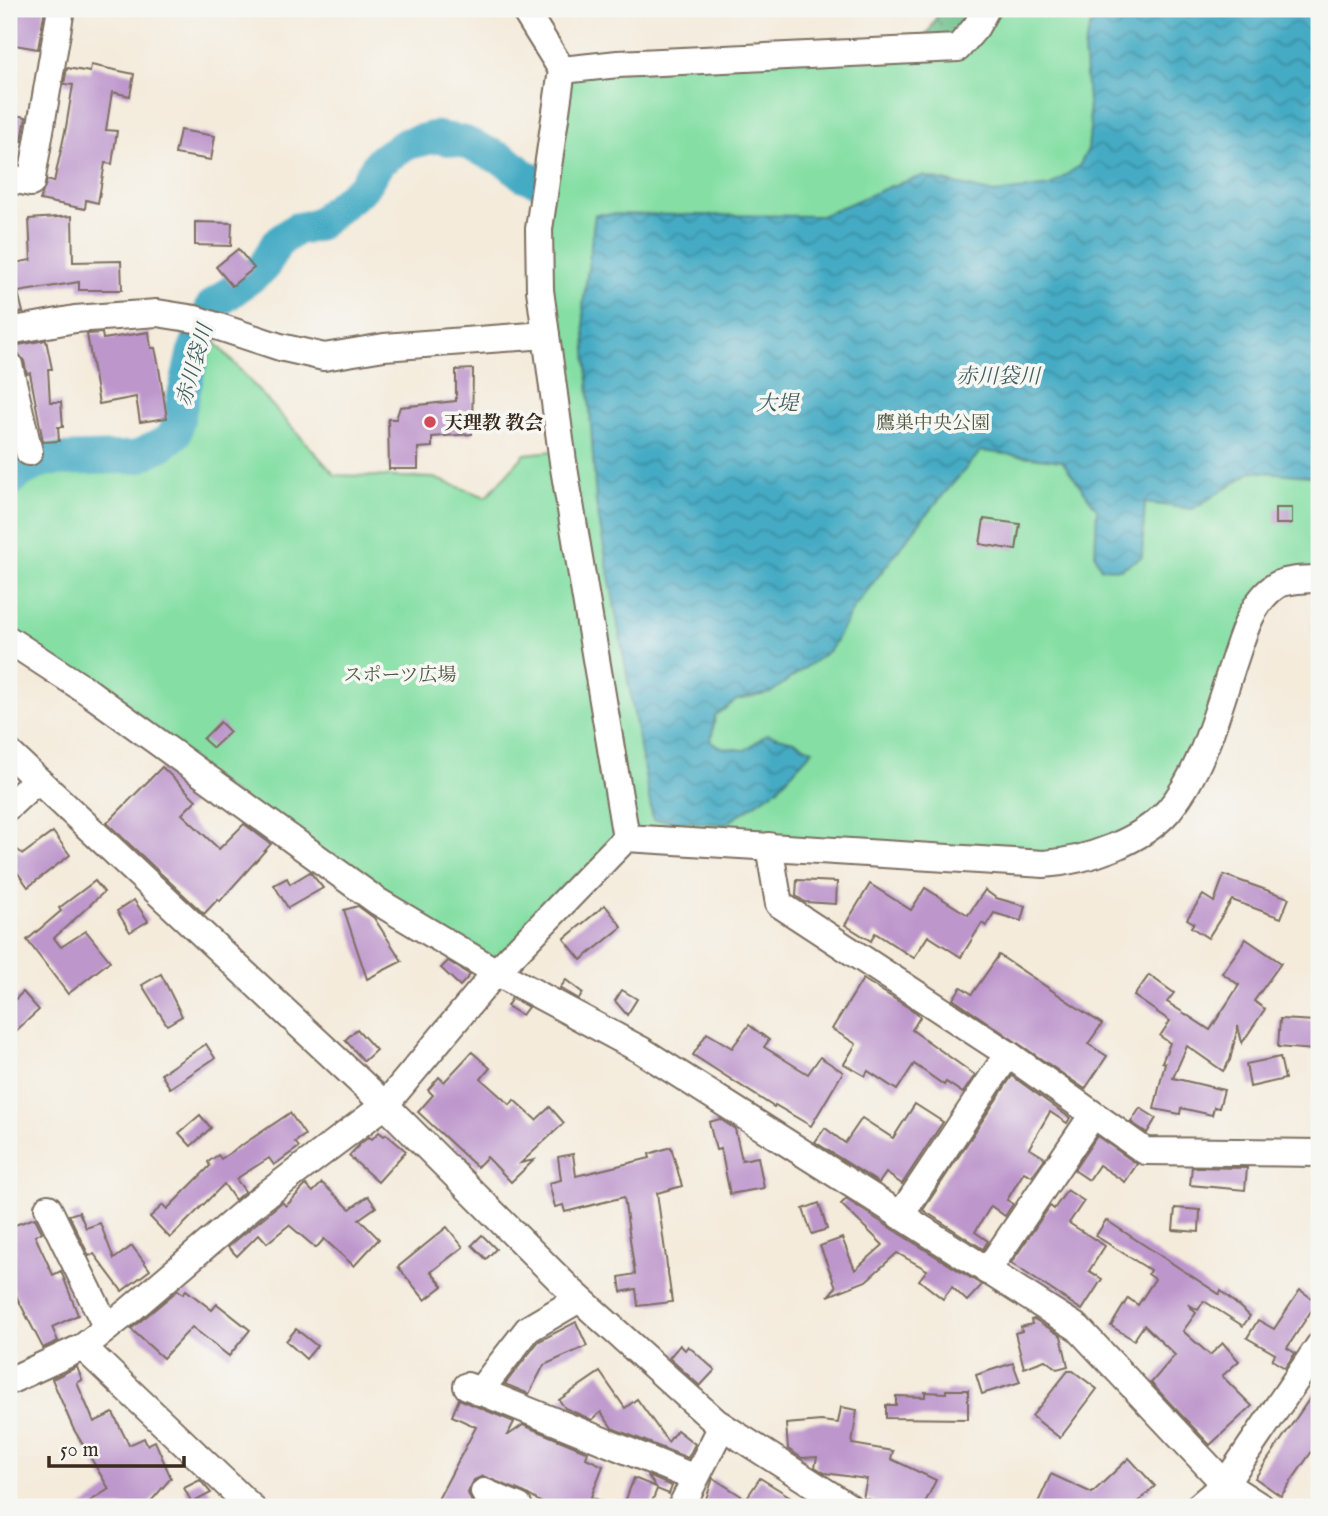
<svg xmlns="http://www.w3.org/2000/svg" width="1328" height="1516" viewBox="0 0 1328 1516" font-family="'IM FELL English','Noto Serif JP',serif">
<style>
.forest{fill:url(#forest-crowns);stroke:#547454;stroke-width:2}
.green{fill:#85dfa4;stroke:#608461;stroke-width:2}
.water{fill:url(#water-waves);stroke:#406a71;stroke-width:2}
.lines{fill:none;stroke-linecap:round;stroke-linejoin:round}
.river{stroke:#44abc4;stroke-width:33}
.building{fill:#bd96cc}
.minor-casing{stroke:#7c6e60;stroke-width:30}
.minor{stroke:#fff;stroke-width:26}
.poi-dot{fill:#d1495b;stroke:#f6f6f2;stroke-width:2.5}
.labels{text-anchor:middle;stroke-width:7;stroke-linejoin:round;paint-order:stroke}
.poi-label{font-size:19px;font-weight:bold;fill:#3b2a1e;stroke:#f6f6f2;text-anchor:start}
.park-label{font-size:19px;fill:#4e5740;stroke:#f6f6f2}
.water-label{font-size:21px;font-style:italic;fill:#3f5e60;stroke:#f6f6f2}
</style>
<defs>
<pattern id="forest-crowns" width="20" height="18" patternUnits="userSpaceOnUse" patternTransform="scale(1.75)"><rect width="20" height="18" fill="#6cbe8a"/><path d="M2 6a3 3 0 1 1 6 0M12 15a3 3 0 1 1 6 0" fill="none" stroke="#5a9b70"/></pattern>
<pattern id="water-waves" width="16" height="10" patternUnits="userSpaceOnUse" patternTransform="scale(1.75)"><rect width="16" height="10" fill="#44abc4"/><path d="M0 5q4-4 8 0t8 0" fill="none" stroke="#3a8b9f"/></pattern>
</defs>
<rect width="100%" height="100%" fill="#f6f6f2"/>
<filter id="ink" filterUnits="userSpaceOnUse"><feTurbulence type="fractalNoise" baseFrequency=".0143" numOctaves="2"/><feDisplacementMap in="SourceGraphic" scale="14" xChannelSelector="R" yChannelSelector="G"/><feConvolveMatrix kernelMatrix="1 2 1 2 8 2 1 2 1" color-interpolation-filters="sRGB"/></filter>
<filter id="wash" filterUnits="userSpaceOnUse"><feTurbulence type="fractalNoise" baseFrequency=".00686" numOctaves="4" result="noise"/><feDisplacementMap in="SourceGraphic" scale="28" xChannelSelector="R" yChannelSelector="G"/><feGaussianBlur stdDeviation="1.57" result="paint"/><feColorMatrix in="noise" values="0 0 0 0 0 0 0 0 0 0 0 0 0 0 0 0 0 1.4 0 .05"/><feComposite in="paint" operator="in"/></filter>
<g filter="url(#wash)">
<rect width="100%" height="100%" fill="#f4ebdb"/>
<path class="forest" d="M940,9h46l-10,18 -72,25 25,-20z"/>
<path class="green" d="M986,9h333v570l-41,5 -110,227 -99,51 -443,-24 -130,134 -487,-332v-126c4,-14 10,-34 23,-42 14,-9 27,-6 42,-6 40,1 96,0 114,-44 10,-22 13,-65 18,-90l129,143 99,3 52,19 39,-43 37,-4 -22,-160 22,-220 395,-22z"/>
<path class="water" d="M1095,9h79l12,8 18,-8h115v468l-66,-6 -60,38 -48,-6 -3,54 -21,12 -20,-1 -6,-13 2,-46 -35,-48 -81,-10 -56,65 -72,93 -22,40 -61,44 -33,7 -22,16 -4,26 13,6 21,2 22,-16 27,7 19,9 -36,39 -51,35 -73,-4 -57,-317 -13,-197 12,-92 226,2 70,-30 32,-10 71,17 56,-7 29,-20 9,-17 2,-21 -6,-79z"/>
<g class="lines">
<path class="river" d="M9,481l14,-11 21,-10 93,-3 27,-14 11,-9 18,-81 19,-47 51,-38 14,-25 19,-14 21,-4 46,-38 17,-26 26,-17 29,-7 29,5 44,20 15,13 13,5"/>
</g>
<g id="blocks">
<g class="building">
<path d="M9,9h36l-7,40 -29,-5z"/>
<path d="M91,65l43,9 -4,22 -18,-4 -6,38 11,1 -5,33 -7,-1 -7,40 -12,-3 -1,9 -45,-9 7,-20 7,2 12,-55 7,-42 -9,-1 3,-16 23,4z"/>
<path d="M15,115l11,2 -4,24 -12,-2z"/>
<path d="M180,130l35,6 -4,24 -36,-6z"/>
<path d="M72,216l1,46 48,-1 1,29h-43v-8l-61,10 5,20 -14,3v-51l22,-4 -2,-41z"/>
<path d="M195,222l37,1 -1,23 -36,-1z"/>
<path d="M238,249l16,19 -22,18 -16,-19z"/>
<path d="M149,332l2,16h4l3,14 9,56 -27,4 -4,-25 -37,7 -12,-70 15,-1 1,6z"/>
<path d="M46,340l6,29h-4l2,33h11l2,25h-5l1,14 -16,1 -13,-69 -3,1 -3,-13 -11,-15z"/>
<path d="M473,369l-1,65 -40,3v10l-14,1v21h-29l-1,-50h8l4,-12 56,-6v-31z"/>
<rect x="1275" y="508" width="17" height="16"/>
<path d="M984,519l36,5 -4,26 -36,-6z"/>
<path d="M220,722l10,10 -17,16 -10,-9z"/>
<path d="M162,767l34,33 -14,14 37,35 25,-25 27,20 -51,57 -2,-2 -14,15 -97,-91z"/>
<path d="M53,832l17,23 -42,32 -19,-26v-17l14,10z"/>
<path d="M310,872l13,16 -35,20 -14,-23 13,-7 3,6z"/>
<path d="M1224,875l65,23 -8,20 -49,-18 -24,38 -17,-11 3,-4 -7,-4 16,-24 11,7z"/>
<path d="M797,880l40,2 -1,22 -31,-2 -9,-6z"/>
<path d="M95,881l9,11 -50,46 7,9 25,-16 24,30 -42,33 -41,-54 34,-29 -2,-3z"/>
<path d="M870,884l41,26 14,-22 43,27 17,-25 11,8 29,8 -4,15 -27,-8 -8,13 -4,-3 -21,34 -33,-21 -14,22 -39,-25 -4,8 -26,-16z"/>
<path d="M134,900l14,21 -18,11 -13,-21z"/>
<path d="M605,905l17,22 -41,33 -17,-21z"/>
<path d="M358,906l16,12 28,43 -35,18 -23,-69z"/>
<path d="M1246,939l35,24 -27,38 11,8 -23,34 -4,-17 -8,34 -7,11 -36,-25 -14,32 51,12 -5,18 -5,-1 -2,8 -31,-7 -1,6 -26,-5 11,-46 -3,-1 8,-19 -10,-7 10,-15 -36,-25 15,-21 25,18 -7,9 43,28 29,-45 -17,-12z"/>
<path d="M999,955l103,69 -14,20 19,12 -22,33 -132,-90 8,-12 11,7z"/>
<path d="M448,961l22,14 -10,11 -19,-18z"/>
<path d="M161,974l21,42 -15,9 -25,-40z"/>
<path d="M863,979l54,34 3,4 -8,13 63,45 -12,18 -17,-11 -2,3 -30,-21 -17,26 -29,-19 -3,5 -21,-12 12,-20 -24,-15z"/>
<path d="M566,980l17,13 -4,6 -19,-11z"/>
<path d="M622,990l15,9 -10,16 -12,-14z"/>
<path d="M23,992l16,18 -30,27v-32z"/>
<path d="M512,998l16,9 -6,8 -15,-9z"/>
<path d="M1280,1019l36,2 -2,29 -36,-3z"/>
<path d="M749,1025l20,15 -5,7 44,27 12,-17 23,15 -32,54 -36,-21 -1,2 -81,-52 14,-22 25,15z"/>
<path d="M357,1029l19,21 -12,11 -19,-21z"/>
<path d="M206,1044l9,14 -45,30 -9,-14z"/>
<path d="M472,1052l18,16 -9,11 29,26 4,-5 22,20 14,-13 14,16 -43,40 13,-3 -23,22 -24,-25 -10,10 -59,-55 15,-17 -5,-5 11,-13 5,5z"/>
<path d="M1280,1057l5,22 -35,8 -4,-23z"/>
<path d="M1012,1076l58,42 -3,5 -17,-11 -21,36 16,10 -13,18 -8,-4 -17,28 6,4 -8,12 -14,-10 -16,26 13,9 -5,8 -60,-39z"/>
<path d="M915,1104l28,18 -41,62 -16,-11 -7,10 -64,-41 10,-14 20,15 17,-25 31,20z"/>
<path d="M1140,1108l16,10 -9,15 -16,-11z"/>
<path d="M290,1113l15,22 -10,7 4,5 -25,18 -5,-7 -33,21 9,12 -10,9 -11,-16 -54,54 -20,-21 13,-12 4,4 43,-43 -2,-4 10,-7 3,4z"/>
<path d="M200,1115l11,13 -20,18 -12,-13z"/>
<path d="M720,1119l15,10 7,31 16,-3 6,31 -34,6 -9,-45 -5,1 -7,-28z"/>
<path d="M379,1132l5,4 2,-2 20,17 -28,31 -29,-26 12,-13 8,-6 3,2z"/>
<path d="M1097,1136l40,28 -12,18 -26,-17 -10,15 -15,-10z"/>
<path d="M671,1147l11,39 -25,7 15,109 -34,4 -2,-17 -15,3 -2,-15 16,-3 -11,-77 -59,15 -2,-7 -8,2 -6,-24 12,-3 -3,-23 15,-3 3,22 74,-18 -1,-4z"/>
<path d="M1192,1167l55,1 -2,22 -55,-5z"/>
<path d="M322,1183l28,26 18,-13 8,11 -17,12 20,20 -25,27 -30,-27 -8,9 -27,-23 -22,18 -8,-9 -22,22 -9,-9 54,-45 4,4 20,-21 7,7z"/>
<path d="M1067,1190l17,11 -15,22 36,23 -16,25 13,8 -20,31 -71,-47 39,-57 4,3z"/>
<path d="M846,1199l46,30 90,56 -15,16 -15,-14 -9,12 -24,-19 8,-10 -30,-17 -31,28 -38,15 8,-9 -16,-41 22,-8 13,32 28,-25 -42,-41z"/>
<path d="M819,1203l8,26 -15,5 -9,-25z"/>
<path d="M1175,1208l25,2 -1,22 -26,-2z"/>
<path d="M79,1212l7,16 14,-5 14,36 18,-13 18,24 -28,21 -28,-37 -5,2 -20,-41z"/>
<path d="M35,1218l7,14 -7,4 18,39 8,-4 17,44 -26,12 6,14 -15,7 -34,-66v-55z"/>
<path d="M1106,1220l113,74 2,-3 29,25 -7,10 -39,-25 -6,9 -10,-6 8,9 -13,18 27,24 13,-12 16,18 -17,15 30,30 -42,39 -59,-62 24,-28 -31,-30 -10,15 -23,-14 17,-28 10,7 17,-26 -7,-5 2,-4 -54,-34z"/>
<path d="M447,1227l16,20 -32,25 12,14 -18,14 -27,-33z"/>
<path d="M482,1235l14,14 -10,10 -14,-14z"/>
<path d="M178,1290l5,4 3,-4 26,20 5,-6 33,26 -21,26 -37,-29 -29,31 -32,-29z"/>
<path d="M1300,1290l17,12 -30,46 8,5 -10,15 -13,-8 3,-6 -28,-16 11,-18 16,9z"/>
<path d="M1034,1319l27,17 7,30 -11,3 -12,-9 -21,8 -9,-35 7,-2 -1,-4 11,-3 -1,-4z"/>
<path d="M576,1322l11,24 -43,19 -15,29 -24,-10 34,-43z"/>
<path d="M296,1329l21,17 -11,13 -20,-18z"/>
<path d="M680,1345l5,5 3,-4 27,24 -15,16 -31,-28z"/>
<path d="M1013,1363l7,19 -38,12 -6,-19z"/>
<path d="M77,1367l5,13 -5,3 17,39 19,-9 16,32 15,-7 3,7 8,-4 16,37 -25,29h-65l28,-18 -36,-61 -21,-49z"/>
<path d="M1068,1371h5l24,18 -37,49 -28,-22z"/>
<path d="M600,1372l25,36 12,-9 31,43 9,-12 18,14 -7,14 -76,-30 -11,-16 -9,8 -27,-12 -6,-8z"/>
<path d="M1319,1385v56l-38,55 -26,-18z"/>
<path d="M946,1390h22v29l-82,-1v-13h10v-9l29,1v-5l21,1z"/>
<path d="M459,1399l55,23 -7,14 16,-11 65,27 -2,6 17,8 -12,31 25,10h-67l-24,-14 -42,-17 -9,4 -6,13 4,9 8,5h-46l42,-80 -24,-11z"/>
<path d="M841,1407l16,3 -5,34 41,7 -2,8 45,21 -13,27h-47l2,-5 -15,-4 4,-19 -42,-6 -10,-6 2,-10 -15,1 -14,-9 -2,-25 35,-3 17,2z"/>
<path d="M1129,1458l26,28 -22,21h-97l15,-33 41,19z"/>
<path d="M648,1476l24,10 -3,8 -12,-5 -7,18h-27l11,-29 22,9z"/>
<path d="M713,1478l33,21 14,-21 47,29h-94l-8,-5z"/>
<path d="M200,1480l11,13 -19,10 -8,-15z"/>
</g>
</g>
</g>
<g filter="url(#ink)">
<use href="#blocks" fill-opacity="0" stroke="#7c6e60" stroke-width="2"/>
<g class="lines">
<g class="minor-casing">
<g id="minor">
<path d="M524,9l38,61 -23,159 1,61 23,172 63,376"/>
<path d="M562,70l56,-6 340,-16 18,-21 10,-18"/>
<path d="M9,178l22,5 30,-174"/>
<path d="M9,331l66,-12 82,-6 38,6 85,28 44,10 60,-10 162,-12"/>
<path d="M9,365l20,87"/>
<path d="M9,640l81,53 287,208 119,71 145,78 437,278 147,156 36,23"/>
<path d="M9,753l376,352 186,186 145,131 133,85"/>
<path d="M9,806l28,-26"/>
<path d="M769,846l10,58 229,150 137,97 174,2"/>
<path d="M48,1208l59,120"/>
<path d="M900,1216l108,-162"/>
<path d="M987,1271l105,-155"/>
<path d="M83,1347l168,160"/>
<path d="M9,1381l74,-34 47,-37 129,-110 126,-95 111,-133 130,-134 418,26c42,-3 97,-22 125,-54 35,-42 49,-102 66,-152 8,-25 18,-58 42,-73 9,-5 31,-6 42,-6"/>
<path d="M467,1386l228,92"/>
<path d="M479,1392l49,-63 51,-30"/>
<path d="M484,1492l35,15"/>
<path d="M681,1507l41,-81"/>
<path d="M1198,1507l27,-23 94,-138"/>
</g>
</g>
<use href="#minor" class="minor"/>
</g>
</g>
<circle class="poi-dot" cx="430" cy="422" r="7"/>
<g class="labels">
<g class="poi-label">
<text x="444" y="429">天理教 教会</text>
</g>
<g class="park-label">
<text x="933" y="429">鷹巣中央公園</text>
<text x="400" y="681">スポーツ広場</text>
</g>
<g class="water-label">
<text transform="translate(194 365) rotate(-74)" y="7">赤川袋川</text>
<text x="998" y="383">赤川袋川</text>
<text x="777" y="410">大堤</text>
</g>
</g>
<rect width="1328" height="1516" fill="none" stroke="#f6f6f2" stroke-width="35"/>
<path d="M49 1456v10h135v-10" fill="none" stroke="#3b2a1e" stroke-width="3.5"/>
<text x="60" y="1456" font-size="21" fill="#3b2a1e" stroke="#f6f6f2" stroke-width="5" paint-order="stroke">50 m</text>
</svg>
